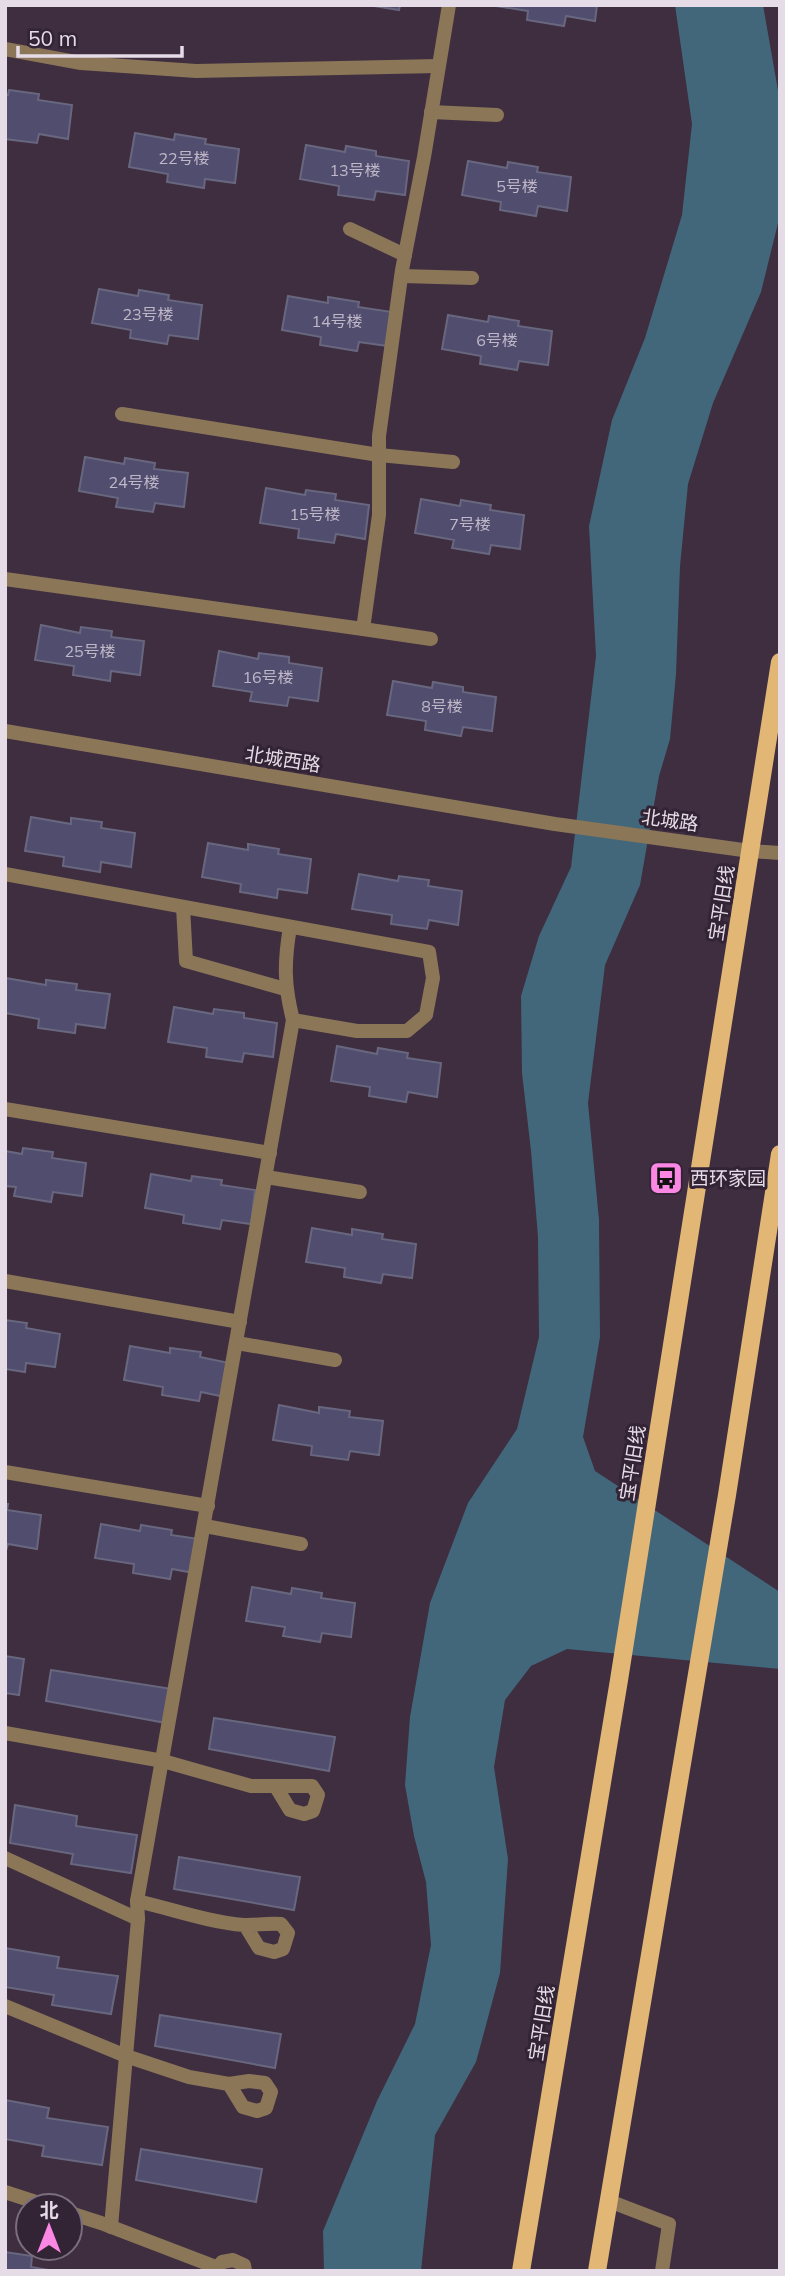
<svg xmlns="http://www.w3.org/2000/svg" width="785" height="2276" viewBox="0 0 785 2276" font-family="Mulish,'Noto Sans SC',sans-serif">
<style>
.water{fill:#42677b}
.building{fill:#504d6e;stroke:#68677f;stroke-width:2}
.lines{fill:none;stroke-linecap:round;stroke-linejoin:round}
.service{stroke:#8b7658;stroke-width:14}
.minor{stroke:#8b7658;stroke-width:14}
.tertiary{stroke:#8b7658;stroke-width:14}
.primary{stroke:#e2b776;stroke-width:18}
.labels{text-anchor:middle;stroke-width:6;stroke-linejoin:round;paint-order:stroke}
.number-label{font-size:16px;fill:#c0b8c9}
.street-label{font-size:19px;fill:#e6dce7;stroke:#332435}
.poi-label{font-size:19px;fill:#e6dce7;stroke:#332435;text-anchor:start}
</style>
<rect width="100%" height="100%" fill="#3e2e40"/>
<path class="water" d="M675,5h88l17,97v113l-19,77 -48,111 -25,81 -8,82 -4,108 -6,65 -11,37 -19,109 -35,80 -17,138 11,117 1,117 -17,100 12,34 185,121v77l-213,-20 -36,17 -26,34 -11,67 14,92 -8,114 -24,89 -41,73 -14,136h-97l-1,-40 54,-130 38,-77 16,-79 -5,-63 -12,-46 -9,-51 5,-68 20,-114 38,-100 49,-74 22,-92 -1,-100 -7,-86 -9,-78 -1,-77 18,-60 32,-69 25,-211 -7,-130 23,-106 33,-82 37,-123 10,-91z"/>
<g class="building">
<path d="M368,5h32l-1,5z"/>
<path d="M490,5h107l-2,16 -29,-5 -2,10 -37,-6 1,-9z"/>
<path d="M9,90l30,4 -1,6 34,5 -4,34 -29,-5 -2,9 -32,-4v-44h3z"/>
<path d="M135,133l39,7 1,-6 31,5 -1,5 34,5 -4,34 -30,-4 -1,9 -37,-6 1,-8 -39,-7z"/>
<path d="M306,145l39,7 1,-6 30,5v5l33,5 -4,34 -29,-4 -2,9 -36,-5 1,-9 -39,-7z"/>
<path d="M468,161l39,7 1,-6 30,5 -1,5 34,5 -4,34 -29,-5 -2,10 -36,-6 1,-8 -39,-7z"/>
<path d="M99,289l39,7 1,-6 30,5 -1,5 34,5 -4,34 -29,-4 -2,9 -37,-6 1,-8 -39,-7z"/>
<path d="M288,296l40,7v-6l31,5 -1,5 34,5 -4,34 -29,-4 -2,9 -37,-6 1,-8 -39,-7z"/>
<path d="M448,315l40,7 1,-6 30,5 -1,5 34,5 -4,34 -29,-4 -2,9 -37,-6 1,-8 -39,-7z"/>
<path d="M85,457l39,7 1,-6 30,5 -1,6 34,4 -4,34 -29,-4 -2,9 -37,-5 2,-9 -39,-7z"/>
<path d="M266,488l39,7 1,-5 30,4 -1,6 34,5 -4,34 -29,-5 -2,9 -36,-5 1,-9 -39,-6z"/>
<path d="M421,499l39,7 1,-6 30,5 -1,5 34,5 -4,34 -29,-4 -2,9 -37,-6 2,-8 -39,-7z"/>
<path d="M41,625l39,8 1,-6 31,4 -1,6 33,4 -4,34 -29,-4 -1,10 -37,-6 1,-9 -39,-6z"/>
<path d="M219,651l39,8 1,-6 30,4v6l33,5 -4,33 -29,-4 -2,9 -37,-5 2,-9 -39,-6z"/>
<path d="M393,681l39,7 1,-6 30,5v5l33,5 -4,34 -29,-4 -2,9 -36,-6 1,-9 -39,-6z"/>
<path d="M31,817l40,7v-6l31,4 -1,6 34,5 -4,34 -30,-5 -1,10 -37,-6 1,-9 -39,-6z"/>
<path d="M208,843l40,7v-6l31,5 -1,5 33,5 -4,34 -29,-4 -1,9 -37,-6 1,-8 -39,-7z"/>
<path d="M359,874l39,7 1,-5 30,4 -1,6 34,5 -4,34 -29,-5 -2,9 -36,-5 1,-9 -40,-6z"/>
<path d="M6,978l40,7v-5l31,4 -1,6 34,4 -5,34 -29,-4 -1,9 -37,-5 1,-9 -34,-6z"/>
<path d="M174,1007l39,7 1,-5 30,4v5l33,5 -4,34 -29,-4 -2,9 -36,-5 1,-9 -39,-6z"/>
<path d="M337,1046l40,8 1,-6 30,5 -1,5 34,5 -4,34 -29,-5 -2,10 -37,-6 1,-9 -39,-6z"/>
<path d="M23,1148l30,4 -1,6 34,5 -4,33 -29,-4 -2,10 -37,-6 2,-9 -11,-1v-35l17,3z"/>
<path d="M151,1174l40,7 1,-5 30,4 -1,5 34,5 -4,34 -29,-4 -2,9 -37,-6 1,-8 -39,-7z"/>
<path d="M312,1228l40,7v-6l31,5 -1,5 34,5 -4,34 -29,-4 -2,9 -37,-6 1,-9 -39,-6z"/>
<path d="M5,1320l22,3 -1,5 34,6 -5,33 -29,-4 -1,9 -20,-3z"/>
<path d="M130,1346l40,7v-5l31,4 -1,5 29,6 -4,34 -24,-5 -2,9 -37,-6 1,-8 -39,-7z"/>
<path d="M279,1405l40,8v-6l31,4 -1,6 34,4 -4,34 -29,-4 -2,9 -37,-5 1,-9 -39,-6z"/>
<path d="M5,1504h3l-1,6 34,5 -4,34 -29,-5 -3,10z"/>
<path d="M101,1524l39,7 1,-6 31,5 -1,5 28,4 -5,34 -22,-4 -2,10 -37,-6 1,-9 -39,-6z"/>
<path d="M252,1587l39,7 1,-6 30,5 -1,5 34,5 -4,34 -29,-4 -2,9 -37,-6 2,-9 -39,-6z"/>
<path d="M5,1656l19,3 -5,36 -14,-2z"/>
<path d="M51,1670l121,19 -6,34 -120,-22z"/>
<path d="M214,1718l121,19 -6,34 -120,-22z"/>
<path d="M15,1805l62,11 -1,10 61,9 -6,38 -60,-9 2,-10 -63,-11z"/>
<path d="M179,1857l121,20 -6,33 -120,-21z"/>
<path d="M5,1948l54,9 -2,11 61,8 -7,38 -59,-9 2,-10 -49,-8z"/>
<path d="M160,2015l121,19 -6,34 -120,-22z"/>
<path d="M5,2100l44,8 -2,10 61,9 -6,38 -60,-9 2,-10 -39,-7z"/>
<path d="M141,2149l121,20 -6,33 -120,-22z"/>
<path d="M5,2252l27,4 -1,11 23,4h-49z"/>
</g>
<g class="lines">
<path class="service" d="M609,2201l60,23 -7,47"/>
<g class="minor">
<path d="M5,49l76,14 115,8 242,-5"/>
<path d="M431,112l66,3"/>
<path d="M350,229l55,26"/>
<path d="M402,276l70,2"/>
<path d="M122,414l257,41 74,7"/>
<path d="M5,579l358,50 16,-114v-79l23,-166 22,-113 25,-152"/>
<path d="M363,629l68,10"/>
<path d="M5,874l424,78 4,26 -7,37 -19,16h-50l-64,-11c-9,-35 -9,-57 -3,-93"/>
<path d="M183,907l3,54 99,28"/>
<path d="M5,1109l265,44"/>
<path d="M266,1177l94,15"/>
<path d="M5,1281l235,41"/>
<path d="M237,1343l98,17"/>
<path d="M5,1472l203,34"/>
<path d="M205,1526l96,18"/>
<path d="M5,1733l158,28 88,25h61l6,9 -5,16 -9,3 -14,-4 -14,-23"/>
<path d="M5,1858l133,61"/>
<path d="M137,1901c35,8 71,21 107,24 12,0 25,-2 37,-1l7,9 -5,16 -9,3 -15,-4 -14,-23"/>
<path d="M5,2006l121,50 63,21 40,7 20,-3 16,2 6,9 -5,16 -9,3 -14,-4 -14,-23"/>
<path d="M5,2192l43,14"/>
<path d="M70,2213l31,10 115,44"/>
<path d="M111,2227l27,-308 -1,-18 156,-881"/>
<path d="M215,2271l7,-9 11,-2 11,5 1,6"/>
</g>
<path class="tertiary" d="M5,731l550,93 195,27 30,2"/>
<g class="primary">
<path d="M521,2271l98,-591 161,-1018"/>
<path d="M597,2271l130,-776 53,-341"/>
</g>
</g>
<defs>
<g id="bus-square" transform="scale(1.75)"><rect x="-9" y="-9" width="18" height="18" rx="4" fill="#fb87e5" stroke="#332435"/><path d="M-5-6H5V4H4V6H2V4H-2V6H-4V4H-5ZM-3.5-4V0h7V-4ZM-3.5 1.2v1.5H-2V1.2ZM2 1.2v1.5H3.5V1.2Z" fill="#111"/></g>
</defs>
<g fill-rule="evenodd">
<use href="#bus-square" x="666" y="1178"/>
</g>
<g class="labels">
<g class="number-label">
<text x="184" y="164">22号楼</text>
<text x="355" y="176">13号楼</text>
<text x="517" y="192">5号楼</text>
<text x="148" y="320">23号楼</text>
<text x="337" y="327">14号楼</text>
<text x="497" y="346">6号楼</text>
<text x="134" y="488">24号楼</text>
<text x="315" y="520">15号楼</text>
<text x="470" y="530">7号楼</text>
<text x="90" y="657">25号楼</text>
<text x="268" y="683">16号楼</text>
<text x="442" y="712">8号楼</text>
</g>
<g class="street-label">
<text transform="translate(283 759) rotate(9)" y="7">北城西路</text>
<text transform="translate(670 820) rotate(8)" y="7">北城路</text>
<text transform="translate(721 903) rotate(-81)" y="7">宝平旧线</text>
<text transform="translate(632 1463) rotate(-81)" y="7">宝平旧线</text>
<text transform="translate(541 2023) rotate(-81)" y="7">宝平旧线</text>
</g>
<g class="poi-label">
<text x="690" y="1185">西环家园</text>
</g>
</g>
<rect width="785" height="2276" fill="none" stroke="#e6dce7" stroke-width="14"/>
<g transform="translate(49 2227)"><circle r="33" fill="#332435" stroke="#7b6e7c" stroke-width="2"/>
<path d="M0-5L12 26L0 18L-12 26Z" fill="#fb87e5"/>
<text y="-10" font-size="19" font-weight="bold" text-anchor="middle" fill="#e6dce7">北</text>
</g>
<path d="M18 46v10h164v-10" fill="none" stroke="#e6dce7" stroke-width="3.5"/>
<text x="28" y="46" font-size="21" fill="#e6dce7" stroke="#332435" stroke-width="5" paint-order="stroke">50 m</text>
</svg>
